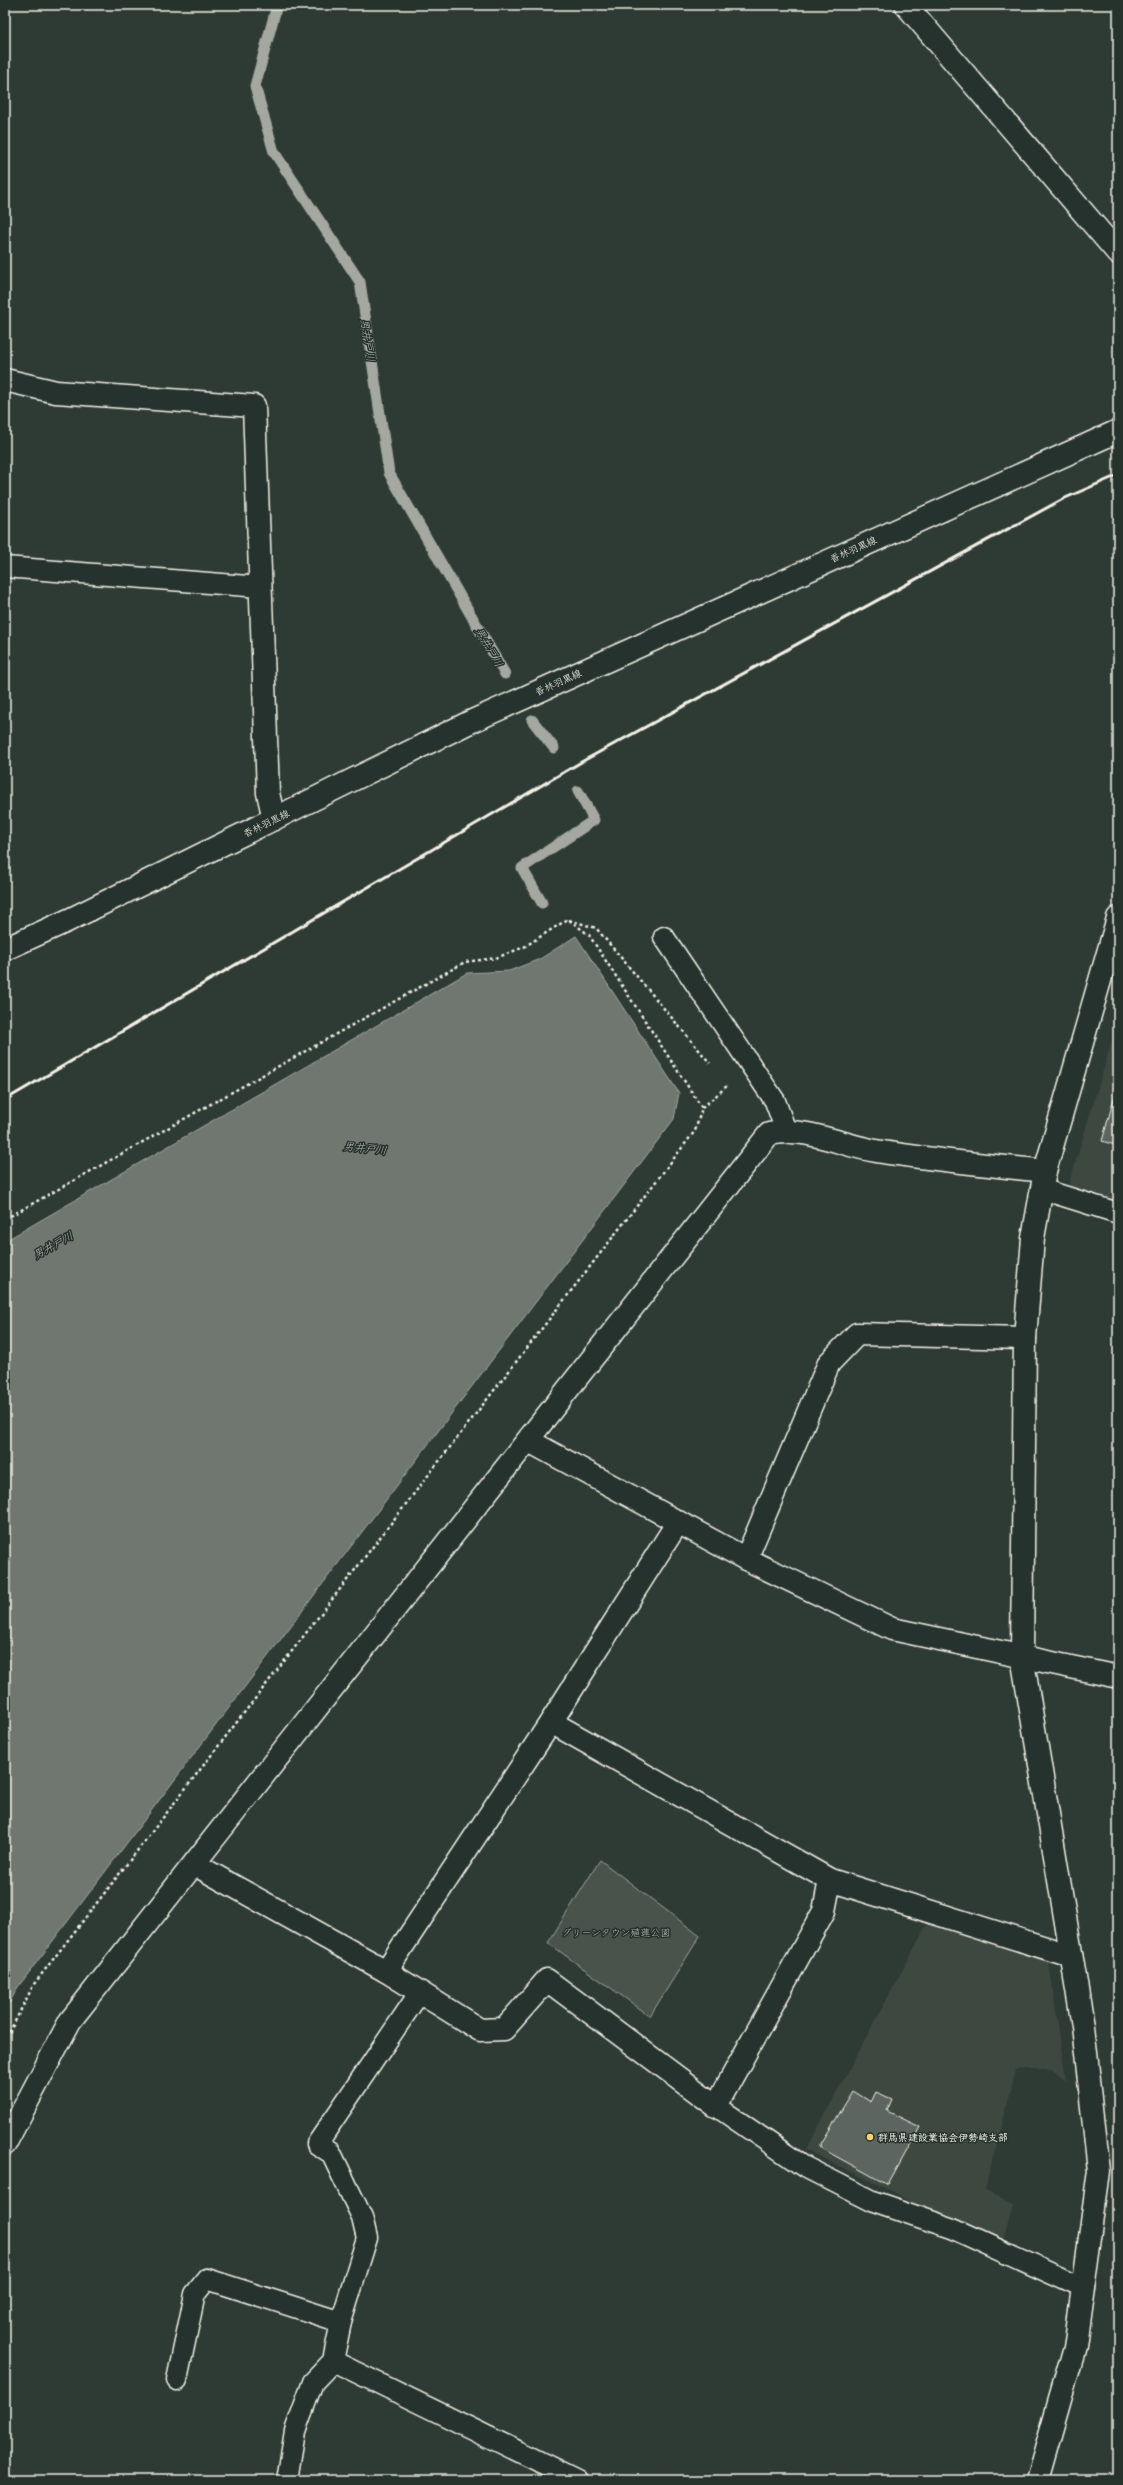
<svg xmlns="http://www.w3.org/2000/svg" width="1123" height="2485" viewBox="0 0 1123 2485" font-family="'Balsamiq Sans','Klee One',sans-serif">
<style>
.built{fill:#3c4841}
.green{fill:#48524c;stroke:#9ea29a}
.water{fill:#6f7770;stroke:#a4a8a0}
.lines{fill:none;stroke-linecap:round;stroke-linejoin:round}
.stream{stroke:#a4a8a0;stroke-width:11}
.building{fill:#5c655e;stroke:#f4f1e8}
.service-casing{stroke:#f4f1e8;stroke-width:23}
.minor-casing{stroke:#f4f1e8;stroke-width:25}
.tertiary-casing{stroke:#f4f1e8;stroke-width:25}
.secondary-casing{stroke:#f4f1e8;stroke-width:25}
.path{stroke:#f4f1e8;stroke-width:2.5;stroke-dasharray:3 3;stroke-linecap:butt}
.service{stroke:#26332d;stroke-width:20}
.minor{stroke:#26332d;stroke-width:22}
.tertiary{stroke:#26332d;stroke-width:22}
.secondary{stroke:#26332d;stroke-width:22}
.rail{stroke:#f4f1e8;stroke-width:3}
.poi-dot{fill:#ffd166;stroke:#26332d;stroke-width:1.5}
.labels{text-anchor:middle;stroke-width:3;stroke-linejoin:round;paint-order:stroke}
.street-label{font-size:10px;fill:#f4f1e8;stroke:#26332d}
.park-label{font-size:10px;fill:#b8b9b1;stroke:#26332d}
.poi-label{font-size:10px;font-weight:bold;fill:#f4f1e8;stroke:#26332d;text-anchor:start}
.water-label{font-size:11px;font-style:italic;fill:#b8bab2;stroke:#26332d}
</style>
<rect width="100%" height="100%" fill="#2e3b34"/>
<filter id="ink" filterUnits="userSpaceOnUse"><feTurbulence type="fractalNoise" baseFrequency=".025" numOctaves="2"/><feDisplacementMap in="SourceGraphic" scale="8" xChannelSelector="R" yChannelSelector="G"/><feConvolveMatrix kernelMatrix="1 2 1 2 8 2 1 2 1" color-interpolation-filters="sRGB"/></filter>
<g filter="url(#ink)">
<g class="built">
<path d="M1118,1021v183l-49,-16v-4z"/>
<path d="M930,1919l118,37 18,125 -13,-13h-29l-8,3 -31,120 28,12 -11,42 -196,-95z"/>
</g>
<path class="green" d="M600,1860l100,76 -50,80 -102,-73z"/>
<path class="water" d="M576,936l103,157 -5,26 -656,868 -13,24v-770l462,-268 42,-2 31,-12z"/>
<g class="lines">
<g class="stream">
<path d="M277,5l-22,81 19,66 86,130 29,191 116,201"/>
<path d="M532,720l22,28"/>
<path d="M542,903l-20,-35 72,-48 -16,-29"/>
</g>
</g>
<g class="building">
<path d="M1118,1084v62l-16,-5z"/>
<path d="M853,2091l18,11 5,-10 16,7 -5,12 33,16 -32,58 -69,-38z"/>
</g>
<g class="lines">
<g class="service-casing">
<g id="service">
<path d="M5,567l255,20"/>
<path d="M664,937l111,164 11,30"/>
<path d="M1041,1189l77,24"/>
<path d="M716,2106l87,60 69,35 79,27 132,60"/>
<path d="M333,2361l244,119"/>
<path d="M177,2380l18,-86 12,-15 134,43"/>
<path d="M287,2480l8,-49 18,-49 20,-21 8,-39 26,-84 -5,-21 -31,-64 -14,-9 103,-152"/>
</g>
</g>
<g class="minor-casing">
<g id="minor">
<path d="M906,5l212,248"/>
<path d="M5,380l51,12 198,14 14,387 6,26"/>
<path d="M529,1441l217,118 146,70 226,48"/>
<path d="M746,1559l83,-196 28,-29 168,4"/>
<path d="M551,1722l279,158 241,76"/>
<path d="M194,1864l192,107 94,59 24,-1 43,-49 169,126 108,-195 6,-31"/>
<path d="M386,1971l165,-249 127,-200"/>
<path d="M5,2144l65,-123 699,-887c38,-8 70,11 107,17 56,9 112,14 169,20"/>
</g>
</g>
<g class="tertiary-casing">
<path id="tertiary" d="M1037,2480l38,-133 24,-176 -16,-145 -61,-370 3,-318 8,-100 12,-67 73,-253"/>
</g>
<g class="secondary-casing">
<path id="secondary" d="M5,949l64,-29 399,-197 650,-292"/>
</g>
<g class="path">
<path d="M569,920l27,8 114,135"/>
<path d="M702,1108l26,-23"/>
<path d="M5,1219l460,-257 31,-4 28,-11 44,-28 21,16 113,173 -7,23 -661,853 -29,57"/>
</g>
<use href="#service" class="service"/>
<use href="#minor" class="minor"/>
<use href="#tertiary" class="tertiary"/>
<use href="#secondary" class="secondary"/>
<path class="rail" d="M5,1100l578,-339 480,-262 55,-24"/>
</g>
</g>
<circle class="poi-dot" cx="870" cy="2137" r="4"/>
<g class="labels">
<g class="street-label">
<text transform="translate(853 549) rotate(-24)" y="4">香林羽黒線</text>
<text transform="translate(558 682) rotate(-24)" y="4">香林羽黒線</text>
<text transform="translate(266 823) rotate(-26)" y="4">香林羽黒線</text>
</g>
<g class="park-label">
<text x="616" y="1936">グリーンタウン殖蓮公園</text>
</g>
<g class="poi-label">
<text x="878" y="2141">群馬県建設業協会伊勢崎支部</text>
</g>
<g class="water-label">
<text transform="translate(368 340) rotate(81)" y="4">男井戸川</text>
<text transform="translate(489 647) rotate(60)" y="4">男井戸川</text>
<text transform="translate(365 1148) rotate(6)" y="4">男井戸川</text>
<text transform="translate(53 1245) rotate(-29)" y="4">男井戸川</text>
</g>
</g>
<rect width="1123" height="2485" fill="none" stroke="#26332d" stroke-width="20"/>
<rect x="10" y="10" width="1103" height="2465" fill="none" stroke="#f4f1e8" stroke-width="1.5" filter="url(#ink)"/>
</svg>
